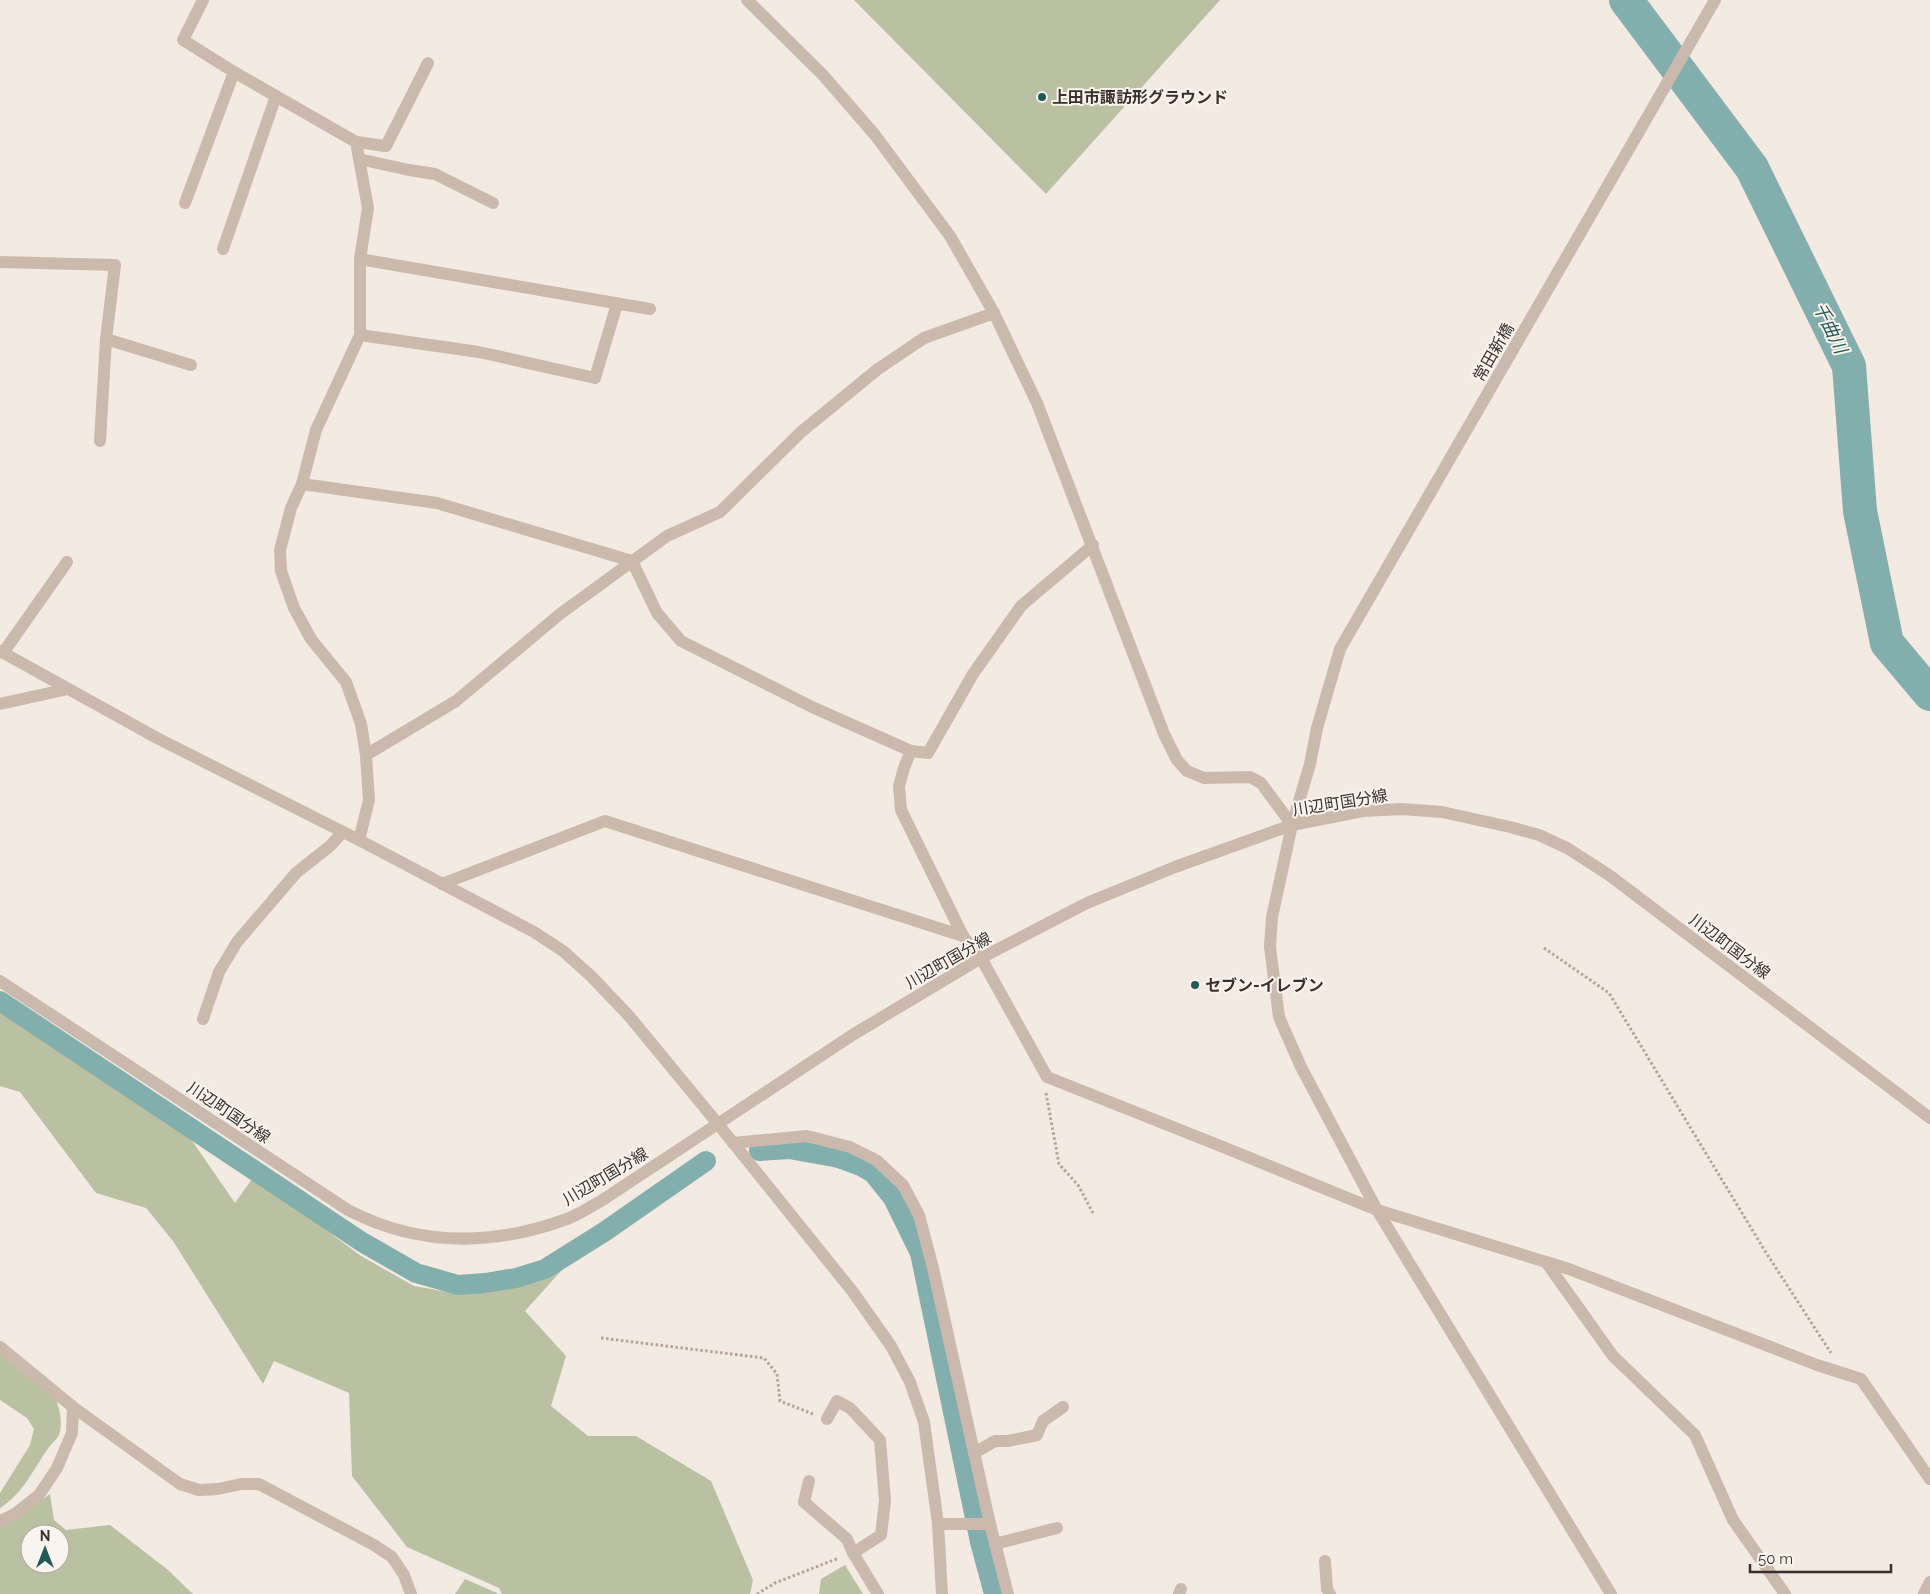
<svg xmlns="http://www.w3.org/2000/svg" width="1930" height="1594" viewBox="0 0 1930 1594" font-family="Raleway,'Noto Sans JP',sans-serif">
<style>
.green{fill:#b9c1a2;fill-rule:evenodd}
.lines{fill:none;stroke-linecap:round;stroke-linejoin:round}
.canal{stroke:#82aead;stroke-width:20}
.river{stroke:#82aead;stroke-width:34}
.path{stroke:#b6a398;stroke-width:3;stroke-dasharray:2.5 2.5;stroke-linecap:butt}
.minor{stroke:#cbb9ae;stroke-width:12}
.poi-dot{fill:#235959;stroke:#faf4ee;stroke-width:2}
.labels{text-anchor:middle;stroke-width:4;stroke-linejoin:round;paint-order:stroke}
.poi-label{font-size:16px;font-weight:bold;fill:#3a2f2c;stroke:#faf4ee;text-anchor:start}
.street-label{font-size:16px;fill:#3a2f2c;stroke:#faf4ee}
.water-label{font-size:18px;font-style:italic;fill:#235959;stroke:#faf4ee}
</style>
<rect width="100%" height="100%" fill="#f3eae2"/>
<g class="green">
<path d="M854,0h366l-174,194z"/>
<path d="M0,1004l184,125 51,74 19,-27 107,80 53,30 45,8 31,-2 29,-8 50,-22 -44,49 41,45 -15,50 37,30h48l75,45 42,99 -3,14h-248l-3,-6 -92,-41 -55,-71 -3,-83 -75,-32 -11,23 -90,-143 -27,-33 -50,-15 -76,-101 -20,-6z"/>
<path d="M0,1352l56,48c4,10 7,24 3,35 -2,4 -7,8 -10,12 -15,21 -26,47 -49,61v-15l30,-48 4,-16 -7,-11 -27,-18z"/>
<path d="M50,1494l4,26 12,10 44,-5 58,45 25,24h-193v-67l16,-8zM30,1534h30v30h-30z"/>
<path d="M845,1565l18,29h-44l2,-15z"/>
<path d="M465,1579l32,14 1,1h-43z"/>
</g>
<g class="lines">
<g class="canal">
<path d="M0,1001l362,241 54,31 42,12 27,-2 31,-5 29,-9 59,-37 102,-71"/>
<path d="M759,1151l30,-2 50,9 22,8 12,7 20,25 27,55 60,289 14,52"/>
</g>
<path class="river" d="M1626,0l126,168 97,198 11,145 27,132 43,51"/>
<g class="path">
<path d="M1544,948l65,45 156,258 66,102"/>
<path d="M1046,1093l13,71 19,21 15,28"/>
<path d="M601,1338l163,20 13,16 3,27 33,13"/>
<path d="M757,1594l18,-11 64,-25"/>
</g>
<g class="minor">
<path d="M203,0l-20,40 51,32 122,70 12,66 -8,51v76l-44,95 -14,54 -11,24 -11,42 1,21 13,37 17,31 35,43 15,42 5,31 3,45 -10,40"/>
<path d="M747,0l76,75 52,60 75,101 44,77 43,90 127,331 13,26 10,11 17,7 46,-1 11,6 31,42"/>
<path d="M356,142l30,4 42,-83"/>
<path d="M359,159l50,11 26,4 58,29"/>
<path d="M185,203l49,-131"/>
<path d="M223,249l53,-153"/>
<path d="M360,259l290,50"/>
<path d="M0,262l115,3 -9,74 -6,102"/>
<path d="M360,335l119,17 116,26 22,-74"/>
<path d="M106,339l85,26"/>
<path d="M302,484l135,19 195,58 25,52 24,28 131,66 99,44 17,2 45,-79 48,-68 72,-61"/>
<path d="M0,651l157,87 202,102 175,92 29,19 28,25 38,40 89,108 135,168 38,54 19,36 14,40 14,102 4,70"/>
<path d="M3,653l64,-91"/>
<path d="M0,704l68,-15"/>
<path d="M911,751l-7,17 -5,18 2,24 62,126"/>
<path d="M366,755l90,-54 104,-87 107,-78 53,-24 81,-80 77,-63 46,-31 70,-25"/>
<path d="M442,884l163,-63 358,115 18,22 66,119 176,70 154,63 192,59 248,96 44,14 69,100"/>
<path d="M0,981l348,229c71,37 145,36 219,9 13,-5 25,-13 37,-20l250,-165 127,-76 106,-55 88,-36 117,-42 71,-14 39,-2 40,3 68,15 29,8 28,13 42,27 321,243"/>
<path d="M203,1019l16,-47 18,-30 59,-69 34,-27 13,-14"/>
<path d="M733,1143l74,-7 43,11 26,13 27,25 16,30 14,53 57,256"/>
<path d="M1546,1262l67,94 82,79 38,85 52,74"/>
<path d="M0,1347l73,60 107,77 19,6 19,-1 23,-5h18l115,61 18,12 12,18 7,19"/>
<path d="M827,1419l10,-18 13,7 30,32 5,61 -4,34 -28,18"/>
<path d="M974,1453l21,-12h13l29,-6 6,-14 20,-14"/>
<path d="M809,1481l-5,21 43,37 6,14 25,41"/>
<path d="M0,1521l15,-7 24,-19 18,-27 15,-35 1,-26"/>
<path d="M938,1524h52l18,70"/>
<path d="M995,1544l62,-16"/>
<path d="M1325,1561l2,28 3,5"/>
<path d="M1179,1594l2,-5"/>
<path d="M1611,1594l-234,-384 -76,-143 -22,-50 -9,-70 2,-30 20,-92 18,-61 7,-36 23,-79 375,-649"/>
<path d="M1924,1594l6,-12"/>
</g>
</g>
<g class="poi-dot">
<circle cx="1042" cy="97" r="5"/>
<circle cx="1195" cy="985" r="5"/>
</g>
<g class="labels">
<g class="poi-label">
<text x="1052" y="103">上田市諏訪形グラウンド</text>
<text x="1205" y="991">セブン-イレブン</text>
</g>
<g class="street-label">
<text transform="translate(1493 352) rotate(-60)" y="6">常田新橋</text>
<text transform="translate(1340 802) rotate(-9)" y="6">川辺町国分線</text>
<text transform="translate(1730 946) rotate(37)" y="6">川辺町国分線</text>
<text transform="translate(948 960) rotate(-30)" y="6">川辺町国分線</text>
<text transform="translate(229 1112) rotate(34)" y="6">川辺町国分線</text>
<text transform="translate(605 1176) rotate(-31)" y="6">川辺町国分線</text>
</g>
<g class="water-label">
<text transform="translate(1830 328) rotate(64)" y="6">千曲川</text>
</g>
</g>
<g transform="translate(45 1549)"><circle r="24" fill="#faf4ee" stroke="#ada5a0"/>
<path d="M0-4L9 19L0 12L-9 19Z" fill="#235959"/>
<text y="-8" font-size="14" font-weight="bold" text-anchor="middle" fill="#3a2f2c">N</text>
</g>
<path d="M1750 1564v8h141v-8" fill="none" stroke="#3a2f2c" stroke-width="2.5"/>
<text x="1758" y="1564" font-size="15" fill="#3a2f2c" stroke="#faf4ee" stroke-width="4" paint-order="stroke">50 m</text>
</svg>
